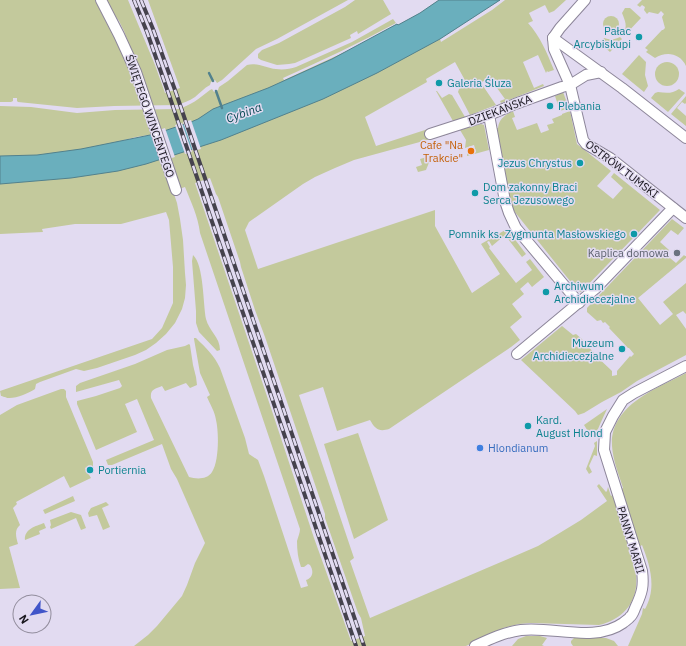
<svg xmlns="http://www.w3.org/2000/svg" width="686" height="646" viewBox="0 0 686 646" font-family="'IBM Plex Sans',sans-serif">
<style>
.green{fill:#c3c99c;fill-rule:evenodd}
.water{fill:#6aafbd;stroke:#52818d}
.pier{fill:#e2dbf1}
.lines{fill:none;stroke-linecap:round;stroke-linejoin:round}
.stream{stroke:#52818d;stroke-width:2.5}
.minor-casing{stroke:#8d869a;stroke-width:12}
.minor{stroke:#fff;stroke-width:10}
.rail-casing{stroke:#45424d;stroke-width:4}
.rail{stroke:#e2dbf1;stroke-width:2.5;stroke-dasharray:8;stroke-linecap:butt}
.culture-dot{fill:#0f9aa8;stroke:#e2dbf1;stroke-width:1.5}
.food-dot{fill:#e8710a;stroke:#e2dbf1;stroke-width:1.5}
.worship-dot{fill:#6b7280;stroke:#e2dbf1;stroke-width:1.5}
.shop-dot{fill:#3f7fe0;stroke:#e2dbf1;stroke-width:1.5}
.labels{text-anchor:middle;stroke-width:3;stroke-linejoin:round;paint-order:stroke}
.culture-label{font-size:11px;fill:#0d838f;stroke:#e2dbf1;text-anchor:start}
.street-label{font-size:11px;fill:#19171e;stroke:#e2dbf1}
.food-label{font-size:11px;fill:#c56008;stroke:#e2dbf1;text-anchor:end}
.worship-label{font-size:11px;fill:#5b616d;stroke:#e2dbf1;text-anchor:end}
.shop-label{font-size:11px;fill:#366cbe;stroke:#e2dbf1;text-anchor:start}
.water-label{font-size:12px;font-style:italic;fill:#054852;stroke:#e2dbf1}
</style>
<rect width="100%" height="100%" fill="#e2dbf1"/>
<g class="green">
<path d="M0,0h95l30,59 18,23 -19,-51 -5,-10 -7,-9 -7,-12h23l27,65 10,28 15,-5 -32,-88h200l-71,39 -21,10 -34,31 -5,3 -2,-3 -4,2 -1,3c-6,3 -10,8 -15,12 -6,4 -12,6 -18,8l-63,1 -37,2 -59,-6 -1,-1v-3h-4v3l-2,1h-11z"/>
<path d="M355,0h28l8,14 -33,20 -1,-3 -7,4 1,3 -56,25 -6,1 -12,1 -16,-5 -3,-2v-4l4,-4 17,-7 66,-36z"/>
<path d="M439,0h40l-148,78 -176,56 -19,3 -136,36v-67l31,1 46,6 38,-3 63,-1c14,-4 20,-10 32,-19l2,-1 2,3 4,-2 1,-3 9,-6 19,-16c10,-3 19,3 29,4 7,1 14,0 20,-2l56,-25 41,-23 3,4c-37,20 -75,38 -113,55l1,2 65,-30 48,-26 1,1 22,-12z"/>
<path d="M500,0l-60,39 1,3 51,-32 13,-10h61l-12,11 -5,2 -4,-8 -16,8 4,8 -5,2c12,13 19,30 26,47l-6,2 -1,-1 -1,2 -8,-18 -15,7 11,26 9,-4 1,2 -43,17 -1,-2 5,-2 -16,-22 -8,6 15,22 -26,10 -12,-23 1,-3 8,-5 -12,-22 -29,17 1,3 -62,35 11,29 52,-17 3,8 18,-5v2l-95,26 -19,8 -20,9 -12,7 -54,38 -4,8 13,39 177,-59v16l37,67 28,-19 -19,-30 26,-15 19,25 -4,3 -17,-22 -13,11 -3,-5 -2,1 3,5 -1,1 27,35 16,-13 -6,-8 4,-3 14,18 -12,10 -4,-5 -8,7 4,5 -12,10 10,13 -12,10 10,13 -9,7 -122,82c-10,3 -14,0 -19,-9l-33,11 -14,-44 -24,8 55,163 -4,3 20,57 138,-59 30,-13 20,-12 23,-14 26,-19 -10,-15 2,-2 7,8 1,-1 1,-4 3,9 12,-8c-4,-13 -10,-27 -11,-42 -2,-41 44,-57 74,-73v273h-58l14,-32 1,-6 2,1c12,-21 5,-44 -3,-64l-12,8c2,7 5,14 6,21 3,27 -12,45 -37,51l-69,-2 -11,1 -16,4v2l-37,16h-332l14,-11 9,-9 25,-30 5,-11 8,-22 10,-20 -28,-64 -6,-10 -9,-25 -50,21h-4l-2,-5 48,-20 -17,-41 -12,5 12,28 -41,18 -19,-46v-3l19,-5 24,-8 2,-2 -3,-6 -43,12v-6l4,-3 55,-19 32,-14 18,-4 4,-2 1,1 3,20 3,12 1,8 -7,3 -4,-5 -21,8 -3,-5c-7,3 -12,3 -11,12l38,79c7,2 18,3 23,-5 7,-10 7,-40 4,-52 -1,-8 -6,-16 -9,-23l3,-2 -10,-22 -6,-34v-1h2c10,10 18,17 24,30l25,70 4,16 9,6 6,16 37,112 7,-2 -2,-6c7,-2 8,-9 4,-15l-2,-1 -4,3h-3c-3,-8 -4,-17 -4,-26 1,-4 3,-8 3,-12l-100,-296c-2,-17 -9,-31 -15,-46l-12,4 4,12 3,16 3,21 2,33 1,12 -1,13 -3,11 -7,14 -9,11 -10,9 -10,7 -11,5 -38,13 -13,3 -8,-2 -36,13 -4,2 -1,5c-6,4 -20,10 -27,9 -1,0 -6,-2 -7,-2l-1,-5 152,-52 10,-11 11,-25v-36l-4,-47 -3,-8 -45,12h-46l-33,5 1,3 -43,2v-53l68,-9zM210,178l6,16 2,3 22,65 1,5 14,43 10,27 60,177v4l33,95 3,5 4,18 -14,5 -37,-103 -43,-130 -76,-225z"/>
<path d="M642,0h44v66c-6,-13 -20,-15 -31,-8l-9,-6 2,-2 -3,-2 17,-18h1l2,-2 -3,-11 2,-3 -3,-3 -3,3 -9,-2 -2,2 -3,-4 1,-3 -3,-2 -2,2 -3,-2z"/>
<path d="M625,8h5l11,10 -16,17 -2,-1c5,-8 2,-13 -1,-21z"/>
<circle cx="611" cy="24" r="8"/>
<path d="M620,37l2,2 -12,13 -10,-9 4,-5c6,2 10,2 16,-1z"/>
<path d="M639,55l7,7 -1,13 3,11 -4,6 -22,-18z"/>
<circle cx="667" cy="74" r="12"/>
<path d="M679,89l6,4 -17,19 -17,-14 4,-5 3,-1c8,1 14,2 21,-3z"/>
<path d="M436,91h1l5,7 7,-4 3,1 13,22 -12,4z"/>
<path d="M563,92l6,16 -9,3 -5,-15z"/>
<path d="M686,96v7l-1,1 -3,-2 -5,6 9,8v10l-15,-12z"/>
<path d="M513,111l2,6 -3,1 5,12 20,-7 4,10 8,-3 -2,-5 7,-2 -2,-4 10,-4v-1l8,-3 7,33 34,27 -14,15 16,13 10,-11 -12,-11 3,-4 46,37 -23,24 -3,-2 -2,2 2,3 -53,55 -3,-1 -64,-80 -2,-4 -2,1 -14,-80h2c1,-9 7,-13 15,-17z"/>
<path d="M481,124l3,1 5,25 -22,6v-2l9,-2 -2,-7 -9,3 1,-8 -6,-10z"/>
<path d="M427,157l2,1 1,2 -4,10 -8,2 -2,-5 6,-2 -2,-6z"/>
<path d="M672,219l12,9 -6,7 -7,-5 -11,12 9,8 -4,4 11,9 8,-8 1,1h1v2l-48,40 22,27 13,-11 -10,-12 23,-19v31l-3,-3 -7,4 10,14v26l-49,26 -16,11 -19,10 -18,11 -6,2 -3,-4 -54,-51 41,-34 11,9 3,-1 7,6 -1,3 2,2 1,-2 9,10v1l18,17v5l5,-1v-4l13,-15 1,1 3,-3 -5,-6h-1l-19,-20 1,-1 -5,-5 -2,1 -2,-3 -4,1 -1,-1 -9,-8v-4z"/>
<path d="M193,255c11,10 10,49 13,64 3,12 14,18 14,31l-3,1 -18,-19 -3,-9v-12l-4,-50z"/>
<path d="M61,389h3l2,2v6l27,65v5l-3,2 -2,-3 -3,2 6,10 -21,10 -6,-12 -48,26 1,2 -4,4 7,17c-6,5 -4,12 -2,19l-9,3 11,41 -20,1v-174l17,-10z"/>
<path d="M607,409l-6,13 -3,7 -7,7 -7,-11z"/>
<path d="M358,433l30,87 -34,19 -30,-95z"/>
<path d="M597,441v15l-3,-1 -5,11 3,6 -3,2 -3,-5 9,-23 -1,-3z"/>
<path d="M73,496l2,5 -30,13 -2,-4z"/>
<path d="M106,502l3,3 -7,3 8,19 -7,3 -6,-15 -8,2 -1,-4 3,-5z"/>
<path d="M71,512l10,3 5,13 -5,2 -5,-12 -25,11 -1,-2 1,-2 -1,-5z"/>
<path d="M44,523l2,5 -7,3 1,3 -15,6c-1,-11 11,-14 19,-17z"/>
<path d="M526,636h14l7,2 -5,7 2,1h-32l6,-7z"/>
<path d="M575,637l31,1 8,3 4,5h-45l-2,-3v-2z"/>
</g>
<path class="water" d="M439,0h61l-60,39 -63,34 -54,26 -102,41 -75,24 -28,7 -47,7 -71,6v-28l37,-1 44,-6 74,-15 36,-12 7,-3 15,-10 55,-21 64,-29 65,-35 1,1 22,-12z"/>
<g class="pier">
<path d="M191,120l10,29 -8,2 -10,-29z"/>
<path d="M182,123l10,29 -7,2 -10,-29z"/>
<path d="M165,128l10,29 -13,4 -9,-29z"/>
</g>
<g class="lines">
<g class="stream">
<path d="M209,73l4,8"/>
<path d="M216,91l6,17"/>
</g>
<g class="minor-casing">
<g id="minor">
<path d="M101,0l18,35 17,37 40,118"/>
<path d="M553,38l1,11 16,36 13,55 3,4 24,14 76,60"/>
<path d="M553,38l69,50 64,50"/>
<path d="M553,38l7,-10 25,-28"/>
<path d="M489,115l16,86 4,12 7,15 63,75"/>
<path d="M430,134l59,-19 26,-11 47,-17 8,-2 16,-10 15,-3"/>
<path d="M517,354l78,-65 78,-81"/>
<path d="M475,646c15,-7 30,-14 46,-16 32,-4 74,13 102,-7 2,-2 6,-4 7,-6 3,-2 4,-7 6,-11 6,-13 8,-20 6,-35l-38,-121 1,-18 8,-16 10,-16 11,-7 52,-27"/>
</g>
</g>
<use href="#minor" class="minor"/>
<g class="rail-casing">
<g id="rail">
<path d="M134,0l13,32 21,60 188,554"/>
<path d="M141,0l12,29 22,61 189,556"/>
</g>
</g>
<use href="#rail" class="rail"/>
</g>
<g class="culture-dot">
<circle cx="639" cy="37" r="4"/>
<circle cx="439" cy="83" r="4"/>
<circle cx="550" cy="106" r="4"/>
<circle cx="580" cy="163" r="4"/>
<circle cx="475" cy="193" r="4"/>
<circle cx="634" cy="234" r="4"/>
<circle cx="546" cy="292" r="4"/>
<circle cx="622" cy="349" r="4"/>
<circle cx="528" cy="426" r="4"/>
<circle cx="90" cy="470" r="4"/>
</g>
<circle class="food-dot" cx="471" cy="151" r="4"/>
<circle class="worship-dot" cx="677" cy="253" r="4"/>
<circle class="shop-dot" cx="480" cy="448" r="4"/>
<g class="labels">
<g class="culture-label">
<text x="631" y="35" text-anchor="end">Pałac<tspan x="631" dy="13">Arcybiskupi</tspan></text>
<text x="447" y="87">Galeria Śluza</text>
<text x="558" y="110">Plebania</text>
<text x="572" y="167" text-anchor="end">Jezus Chrystus</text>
<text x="483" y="191">Dom zakonny Braci<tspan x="483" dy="13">Serca Jezusowego</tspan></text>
<text x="626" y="238" text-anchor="end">Pomnik ks. Zygmunta Masłowskiego</text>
<text x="554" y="290">Archiwum<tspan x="554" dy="13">Archidiecezjalne</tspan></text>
<text x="614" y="347" text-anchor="end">Muzeum<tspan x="614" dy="13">Archidiecezjalne</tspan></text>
<text x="536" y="424">Kard.<tspan x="536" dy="13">August Hlond</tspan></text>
<text x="98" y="474">Portiernia</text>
</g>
<g class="street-label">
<text transform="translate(500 110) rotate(-21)" y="4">DZIEKAŃSKA</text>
<text transform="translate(150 116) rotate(71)" y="4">ŚWIĘTEGO WINCENTEGO</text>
<text transform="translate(622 169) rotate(37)" y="4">OSTRÓW TUMSKI</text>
<text transform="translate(631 540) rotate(73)" y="4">PANNY MARII</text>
</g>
<g class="food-label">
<text x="463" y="149">Cafe "Na<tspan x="463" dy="13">Trakcie"</tspan></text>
</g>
<g class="worship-label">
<text x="669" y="257">Kaplica domowa</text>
</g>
<g class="shop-label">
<text x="488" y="452">Hlondianum</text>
</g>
<g class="water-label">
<text transform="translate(244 113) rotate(-20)" y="4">Cybina</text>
</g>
</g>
<g transform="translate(32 614) rotate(237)"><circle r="19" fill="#e2dbf1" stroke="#928d9d"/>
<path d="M0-3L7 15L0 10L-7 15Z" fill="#4155c9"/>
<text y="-6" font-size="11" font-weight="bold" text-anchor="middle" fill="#19171e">N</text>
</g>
</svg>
